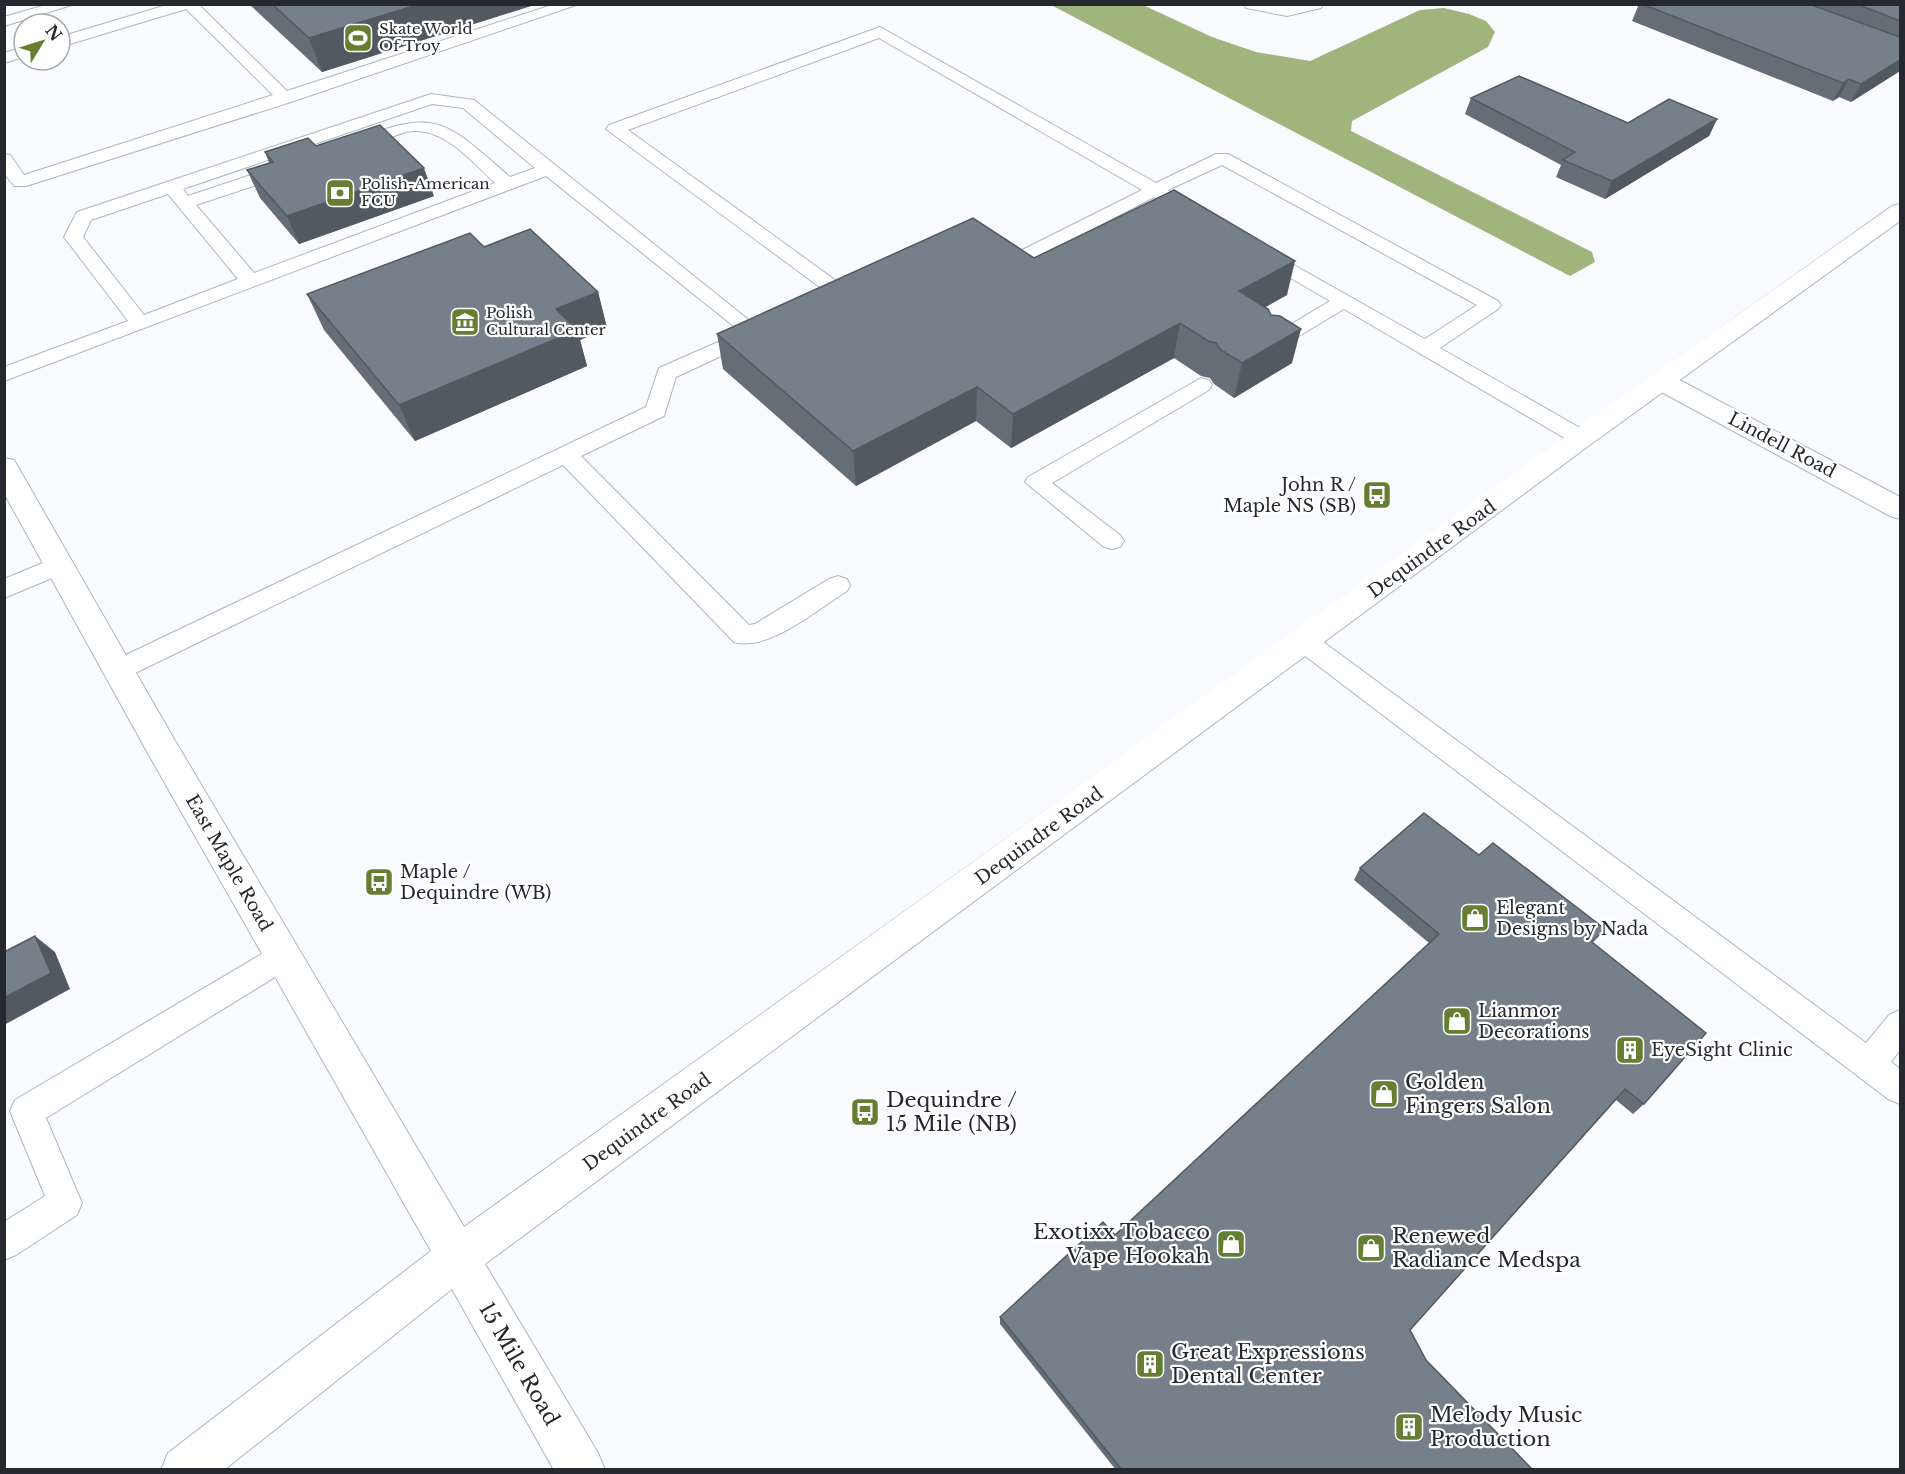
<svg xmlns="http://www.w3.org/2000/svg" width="1905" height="1474" viewBox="0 0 1905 1474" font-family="'Libre Baskerville',serif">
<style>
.water{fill:#9fb57b}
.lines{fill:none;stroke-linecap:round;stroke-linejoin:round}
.lane-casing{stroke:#abb6c1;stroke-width:2}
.street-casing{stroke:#abb6c1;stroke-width:2}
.secondary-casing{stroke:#abb6c1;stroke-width:2}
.lane{fill:#fff;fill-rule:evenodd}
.street{fill:#fff;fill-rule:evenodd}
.secondary{fill:#fff;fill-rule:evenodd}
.wall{fill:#656e77}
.shaded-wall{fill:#525a61}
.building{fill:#75808a;stroke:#525a61;stroke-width:1.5}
.labels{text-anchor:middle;stroke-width:4.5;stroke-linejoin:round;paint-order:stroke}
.far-poi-label{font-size:15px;fill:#25292d;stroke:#fff;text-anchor:start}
.street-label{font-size:18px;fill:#25292d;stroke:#fff}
.poi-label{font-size:18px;fill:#25292d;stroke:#fff;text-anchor:start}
.near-poi-label{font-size:21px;fill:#25292d;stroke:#fff;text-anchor:start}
.near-street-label{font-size:21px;fill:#25292d;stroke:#fff}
</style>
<rect width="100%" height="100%" fill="#f9fbfe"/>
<path class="water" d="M1051,5h92l69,32 44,15 54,9 110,-51 24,-2 25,6 17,7 9,11 -7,15 -136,74 -1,10 241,121 3,10 -25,14z"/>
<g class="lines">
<g class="lane-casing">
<g id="lane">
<path d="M49,4h26l-71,22v-9z"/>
<path d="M170,4h28l89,87 268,-87h24l-288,98 -265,84h-12l-10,-13v-19l6,1 14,20 249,-80 -87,-86 -126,38v-10z"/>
<path d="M880,27l276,156 60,-29h12l270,147 3,4 -3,4 -58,39 149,85 3,5 -3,5 -8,2 -8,-2 -229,-134 -65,39h-14l-3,-4 3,-4 65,-39 -77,-45 -3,-4 3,-4 7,-2 165,93 52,-34 -255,-140 -54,25 9,8 -3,4 -6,1 -14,-6 -129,67c-13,3 -30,-6 -38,-16l3,-4h14l14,8 124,-62 -263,-152 -251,92 218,158 3,4c-7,10 -24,17 -36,14l-3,-4 15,-11 -219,-162 3,-4z"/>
<path d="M24,47v10l-20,6v-10z"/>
<path d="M431,94l43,6 291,233 -5,5 -84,39 -12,39 -83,40 168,169 6,-1 74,-45 9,-3 9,3 3,6 -3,6c-29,18 -79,61 -113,51l-171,-177 -436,212 -9,3 -9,-3 -4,-7 4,-7 537,-256 13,-39 82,-36 -195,-156 -542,205v-14l124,-46 -64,-84 13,-25zM432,104l31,4 72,60 -25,9c-70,-61 -73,-68 -162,-35l-3,4 9,5c18,-4 34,-14 52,-19 36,-8 66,30 89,51l-241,90 -58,-68 97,-32 3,-4 -3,-4h-12l-93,31 -5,-7zM168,194l70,85 -94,36 -61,-78 8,-17z"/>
<path d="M1201,378l8,2 3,5 -3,5 -157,93 68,52 4,6 -4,6 -8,2 -8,-2 -79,-65 3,-5z"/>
<path d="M60,556l9,3 3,6 -3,6 -65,27v-19z"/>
<path d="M1305,632l9,3 552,408 23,-28 11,-5v40l-9,12 9,7v35l-12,-5 -592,-450 -4,-7 4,-7z"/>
<path d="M282,942l11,4 4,10 -4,10 -247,152 36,85 -5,12 -61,40 -12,5v-38l41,-26 -35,-85 5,-11z"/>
</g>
</g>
<g class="street-casing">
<g id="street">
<path d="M1244,4h79l-2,4 -34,8 -41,-8z"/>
<path d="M1663,374l9,2 228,121v22l-10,-3 -236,-128 -4,-6 4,-6z"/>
</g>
</g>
<g class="secondary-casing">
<path id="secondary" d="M1900,204v17l-309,223 -1106,820 113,189 7,17h-51l-102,-181 -228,181h-63l7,-17 263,-202 -281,-494 -146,-264v-35l10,2 4,7 156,272 290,488c476,-340 949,-684 1428,-1021z"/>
</g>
<use href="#lane" class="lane"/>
<use href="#street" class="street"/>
<use href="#secondary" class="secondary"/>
</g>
<g class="wall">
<path d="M249,4h288l-215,68z"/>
<path d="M1639,4h261v67l-49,31 -12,-5 -6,4 -201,-80z"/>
<path d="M1471,98l157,25 89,-4 -8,17 -104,63 -49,-22 5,-12 -96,-51z"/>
<path d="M316,146l118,50 -135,48 -39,-46 -13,-28 22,-7 -4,-11z"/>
<path d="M598,292l9,36 -27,12 7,26 -172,75 -91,-111 -17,-36z"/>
<path d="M1287,295l-22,12 27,56 -58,35 -20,-14 -4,-6 -9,-2 -27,-18 -163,90 -35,-27 -120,65 -133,-117 -6,-35z"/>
<path d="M1360,868l233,75 51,161 -11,10 -17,-14 -206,230 16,30 107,110h-417l-116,-146v-7l115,-82 314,-292 -75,-63z"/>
</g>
<g class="shaded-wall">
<path d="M420,4h117l-215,68 -13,-34z"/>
<path d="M1900,60v11l-49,31 10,-18z"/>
<path d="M1849,79l-10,18 -6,4 10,-18z"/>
<path d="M1717,119l-8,17 -104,63 7,-18z"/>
<path d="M424,168l10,28 -135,48 -12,-28z"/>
<path d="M1295,261l-8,34 -55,31 7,-35z"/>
<path d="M598,292l9,36 -27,12 7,26 -172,75 -16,-36 157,-96z"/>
<path d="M1180,323l-6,35 -163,90 2,-34z"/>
<path d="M1301,329l-9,34 -58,35 8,-35z"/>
<path d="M977,387l-1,34 -120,65 -3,-35z"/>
<path d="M35,936l20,16 15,37 -66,36v-27z"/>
</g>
<g class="building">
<path d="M272,4h148l-111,34z"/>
<path d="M1642,4h167l91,33v23l-39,24 -12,-5 -6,4z"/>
<path d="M1857,4h43v17z"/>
<path d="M1519,76l109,47 41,-24 48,20 -105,62 -49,-21 12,-8 -104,-54z"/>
<path d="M380,125l44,43 -137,48 -40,-46 26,-8 -8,-10 43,-14 8,8z"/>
<path d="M1174,190l121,71 -56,30 29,18 3,6 9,1 21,13 -59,34 -21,-13 -5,-7 -8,-2 -28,-18 -167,91 -36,-27 -124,64 -136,-117 256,-116 61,40z"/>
<path d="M530,229l68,63 -42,17 21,21 -178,75 -92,-111 163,-61 14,14z"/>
<path d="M1424,813l55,42 14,-12 112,86 -13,13 114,91 -62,71 -19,-15 -215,241 16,30 107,110h-411l-122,-153 103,-95 12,13 324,-301 -79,-66z"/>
<path d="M35,936l16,37 -47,25v-46z"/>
</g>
<defs>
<g id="stadium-square" transform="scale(1.5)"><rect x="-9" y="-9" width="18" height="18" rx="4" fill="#657f32" stroke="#fff"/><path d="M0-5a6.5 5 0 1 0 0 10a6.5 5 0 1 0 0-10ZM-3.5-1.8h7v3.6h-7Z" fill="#fff"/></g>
<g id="bank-square" transform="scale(1.5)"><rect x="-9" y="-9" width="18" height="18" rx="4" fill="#657f32" stroke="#fff"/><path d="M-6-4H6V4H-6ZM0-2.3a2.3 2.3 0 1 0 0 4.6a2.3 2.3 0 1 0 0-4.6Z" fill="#fff"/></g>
<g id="museum-square" transform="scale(1.5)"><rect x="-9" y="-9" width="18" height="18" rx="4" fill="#657f32" stroke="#fff"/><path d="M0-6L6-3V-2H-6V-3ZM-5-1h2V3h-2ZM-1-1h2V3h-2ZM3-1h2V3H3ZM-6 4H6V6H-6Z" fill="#fff"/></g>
<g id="bus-square" transform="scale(1.5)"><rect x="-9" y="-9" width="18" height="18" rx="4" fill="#657f32" stroke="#fff"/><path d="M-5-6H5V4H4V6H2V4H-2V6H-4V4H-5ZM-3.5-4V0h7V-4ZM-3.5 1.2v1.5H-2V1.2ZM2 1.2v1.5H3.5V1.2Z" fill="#fff"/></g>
<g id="shop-square" transform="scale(1.5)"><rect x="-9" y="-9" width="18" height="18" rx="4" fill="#657f32" stroke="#fff"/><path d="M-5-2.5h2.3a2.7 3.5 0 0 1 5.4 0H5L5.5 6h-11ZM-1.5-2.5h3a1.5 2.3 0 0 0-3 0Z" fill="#fff"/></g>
<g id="building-square" transform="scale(1.5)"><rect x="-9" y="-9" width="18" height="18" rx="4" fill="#657f32" stroke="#fff"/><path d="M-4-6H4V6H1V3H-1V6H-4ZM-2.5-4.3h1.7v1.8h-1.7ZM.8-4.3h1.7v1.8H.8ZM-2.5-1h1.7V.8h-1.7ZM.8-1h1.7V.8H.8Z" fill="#fff"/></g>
</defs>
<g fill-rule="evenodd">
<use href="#stadium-square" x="358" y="38"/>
<use href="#bank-square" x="340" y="193"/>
<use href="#museum-square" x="465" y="322"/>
<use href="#bus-square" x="1377" y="495"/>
<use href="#bus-square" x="379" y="882"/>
<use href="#shop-square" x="1475" y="918"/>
<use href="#shop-square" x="1457" y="1021"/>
<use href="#building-square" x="1630" y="1050"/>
<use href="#shop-square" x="1384" y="1094"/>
<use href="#bus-square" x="865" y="1112"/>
<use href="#shop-square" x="1231" y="1244"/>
<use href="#shop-square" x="1371" y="1248"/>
<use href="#building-square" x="1150" y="1364"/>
<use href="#building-square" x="1409" y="1427"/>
</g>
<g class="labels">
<g class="far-poi-label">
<text x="379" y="34">Skate World<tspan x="379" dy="17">Of Troy</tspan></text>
<text x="361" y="189">Polish-American<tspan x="361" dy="17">FCU</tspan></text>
<text x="486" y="318">Polish<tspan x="486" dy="17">Cultural Center</tspan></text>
</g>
<g class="street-label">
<text transform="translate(1782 445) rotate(28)" y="6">Lindell Road</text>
<text transform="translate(1432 549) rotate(-36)" y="6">Dequindre Road</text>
<text transform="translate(1039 836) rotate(-36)" y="6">Dequindre Road</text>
<text transform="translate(229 863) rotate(60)" y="6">East Maple Road</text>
<text transform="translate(647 1122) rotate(-36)" y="6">Dequindre Road</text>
</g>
<g class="poi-label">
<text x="1356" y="491" text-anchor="end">John R /<tspan x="1356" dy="21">Maple NS (SB)</tspan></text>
<text x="400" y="878">Maple /<tspan x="400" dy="21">Dequindre (WB)</tspan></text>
<text x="1496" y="914">Elegant<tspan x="1496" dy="21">Designs by Nada</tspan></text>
<text x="1478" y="1017">Lianmor<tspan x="1478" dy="21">Decorations</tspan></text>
<text x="1651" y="1056">EyeSight Clinic</text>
</g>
<g class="near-poi-label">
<text x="1405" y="1089">Golden<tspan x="1405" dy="24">Fingers Salon</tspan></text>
<text x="886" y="1107">Dequindre /<tspan x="886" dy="24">15 Mile (NB)</tspan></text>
<text x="1210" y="1239" text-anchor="end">Exotixx Tobacco<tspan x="1210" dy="24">Vape Hookah</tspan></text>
<text x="1392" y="1243">Renewed<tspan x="1392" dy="24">Radiance Medspa</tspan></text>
<text x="1171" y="1359">Great Expressions<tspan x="1171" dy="24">Dental Center</tspan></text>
<text x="1430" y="1422">Melody Music<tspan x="1430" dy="24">Production</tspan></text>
</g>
<g class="near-street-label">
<text transform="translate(519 1364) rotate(60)" y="7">15 Mile Road</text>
</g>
</g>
<rect width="1905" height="1474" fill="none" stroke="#25292d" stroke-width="12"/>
<g transform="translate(42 42) rotate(52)"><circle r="28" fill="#ffffff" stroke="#a8a9ab" stroke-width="1.5"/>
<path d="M0-4.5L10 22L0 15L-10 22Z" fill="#657f32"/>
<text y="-9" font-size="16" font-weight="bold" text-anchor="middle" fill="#25292d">N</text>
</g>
</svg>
